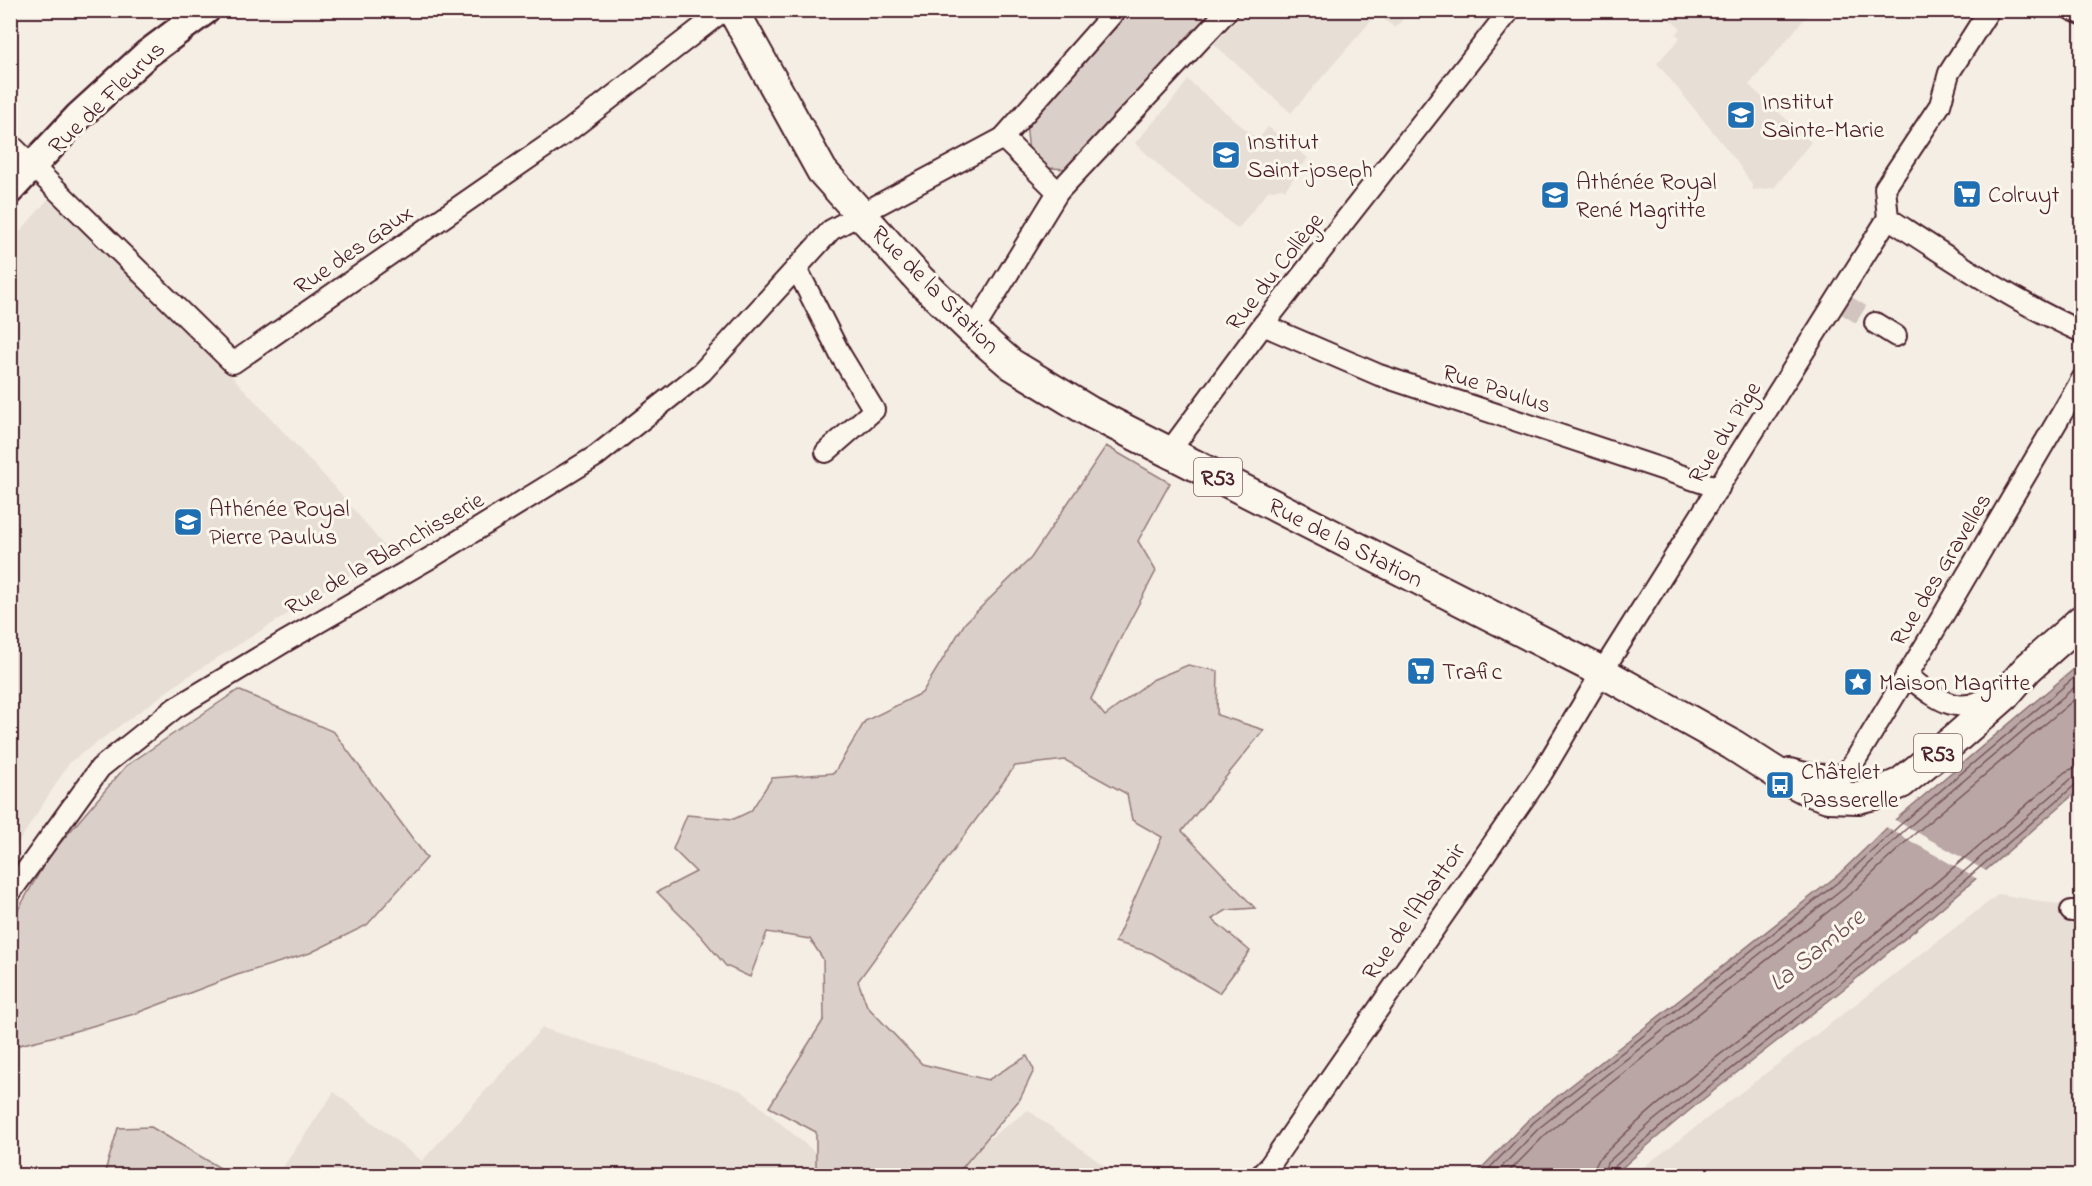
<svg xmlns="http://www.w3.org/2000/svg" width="2092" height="1186" viewBox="0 0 2092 1186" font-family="'Indie Flower',sans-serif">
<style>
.built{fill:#e7dfd6}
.green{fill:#dbd0c9;stroke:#92787a;stroke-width:1.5}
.water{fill:#baa7a5;stroke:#8d7174;stroke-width:1.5}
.pier{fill:#f4eee4}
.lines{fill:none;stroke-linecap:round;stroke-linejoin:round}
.shore{stroke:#77555c;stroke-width:1.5}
.minor-tunnel{stroke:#d2c5bf;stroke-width:20;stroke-dasharray:20 10;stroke-linecap:butt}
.minor-casing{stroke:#4a1f2b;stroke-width:24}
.secondary-casing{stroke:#4a1f2b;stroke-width:32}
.primary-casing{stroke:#4a1f2b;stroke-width:34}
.minor{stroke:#fbf7ec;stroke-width:20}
.secondary{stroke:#fbf7ec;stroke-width:27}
.primary{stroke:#fbf7ec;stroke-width:30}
.labels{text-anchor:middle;stroke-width:6;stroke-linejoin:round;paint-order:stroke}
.shield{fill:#fbf7ec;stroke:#7f6065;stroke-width:1.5}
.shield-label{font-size:22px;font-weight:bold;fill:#4a1f2b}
.street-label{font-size:24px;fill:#4a1f2b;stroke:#fbf7ec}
.poi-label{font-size:24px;fill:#4a1f2b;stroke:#fbf7ec;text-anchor:start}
.water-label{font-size:26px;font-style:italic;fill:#714f56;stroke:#fbf7ec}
</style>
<rect width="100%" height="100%" fill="#f4eee4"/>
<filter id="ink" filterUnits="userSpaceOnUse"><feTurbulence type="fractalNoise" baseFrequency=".0167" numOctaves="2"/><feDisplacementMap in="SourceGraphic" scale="12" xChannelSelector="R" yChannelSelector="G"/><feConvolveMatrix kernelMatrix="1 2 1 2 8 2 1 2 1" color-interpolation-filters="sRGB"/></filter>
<g filter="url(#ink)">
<g class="built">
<path d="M1244,11v-1l166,1 -15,17 -18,-14 -86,99 -77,-69z"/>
<path d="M1660,11h151l-62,74 62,57 -37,46 -21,2 -2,-7 -17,-25 -77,-95 23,-25 -4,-4 5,-5z"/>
<path d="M1188,80l70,60 10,-13 40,31 -23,32 -3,-2 -14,3 -30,38 -71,-56 -32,-30 38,-43z"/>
<path d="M50,197l166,162 125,135 47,57 -201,126 -117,85 -59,92v-612z"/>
<path d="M1999,894l82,14v267l-449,1z"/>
<path d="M542,1028l200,63 81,68 -9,17h-537l57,-84 88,69z"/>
<path d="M1028,1110l89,65 -179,1z"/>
</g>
<g class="green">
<path d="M1131,11h83l-144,158 -21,-1 -20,-16 -3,-29z"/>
<path d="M1106,446l64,37 -32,58 18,30 -40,76 -25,52 14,17 47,-36 36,-15 30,6 -1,44 47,15 -82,101 73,77 -28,2 -15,9 38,32 -31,42 -67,-40 -37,-11 47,-105 -30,-17 -5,-26 -62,-34 -50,6 -157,215 9,25 55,58 66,16 39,-24 7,14 -14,29 -64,76h-140v-43l-47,-25 55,-88 -1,-60 -13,-20 -43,-7 -17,45 -24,-11 -26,-31 -43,-43 39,-20 -23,-23 14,-34 47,4 17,-8 21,-33 62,-5 31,-52 57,-28 43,-70 66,-65z"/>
<path d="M238,690l96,42 93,126 -60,67 -57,28 -73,22 -103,39 -66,19 -57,14v-125l38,-66 77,-90z"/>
<path d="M151,1127l76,45 3,3h-126l14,-47z"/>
</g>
<path class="water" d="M2081,663v125c-77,67 -155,134 -235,199 -78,62 -158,121 -232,188l-140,1 56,-58 308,-243 57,-55z"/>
<path class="pier" d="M1893,819l2,1 93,52 -9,8 -93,-53z"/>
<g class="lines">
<g class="shore">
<path d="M1482,1176l52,-54 308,-243 58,-54 182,-154"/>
<path d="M1493,1176l46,-48 308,-243 58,-55 177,-149"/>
<path d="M1505,1176l40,-41 308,-243 58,-55 171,-144"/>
<path d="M1594,1176l1,-9 4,-8c70,-72 155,-128 233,-190 79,-64 156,-131 233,-197l9,-4 8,-1"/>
<path d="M1603,1176l4,-13 46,-42 81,-66 103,-79 130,-107 104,-90 11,-3"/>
<path d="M1610,1176l2,-7c73,-67 153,-125 230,-187 79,-63 156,-130 233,-197l7,-1"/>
</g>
<path class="minor-tunnel" d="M1844,304l31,19"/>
<g class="minor-casing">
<g id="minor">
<path d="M2072,10l10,4"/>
<path d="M10,144l223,219 338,-234 153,-119"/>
<path d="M1058,192l-55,-54 113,-128"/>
<path d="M1888,218l-3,-30 55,-83 9,-32 40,-63"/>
<path d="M1888,218c63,41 125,83 194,114"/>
<path d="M797,269l43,85 34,56 -48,42"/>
<path d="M1875,323l21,13"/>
<path d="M1263,325l116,50 340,113"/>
<path d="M973,331l85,-139 170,-182"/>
<path d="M1169,452l94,-127 247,-315"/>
<path d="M1906,675c29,22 53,46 87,18"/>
<path d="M1790,769c20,6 34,7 55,5l9,-12 74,-121 154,-262"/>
<path d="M10,893l90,-125 75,-60 111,-67 151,-87 159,-98 106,-84 129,-142 172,-92"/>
<path d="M2071,911h11"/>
<path d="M1260,1176l10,-11 272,-392 60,-101 286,-454"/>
</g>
</g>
<g class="secondary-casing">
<path id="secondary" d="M10,190l69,-74 68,-62 59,-44"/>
</g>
<g class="primary-casing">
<path id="primary" d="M733,10l89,161 98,109 53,51 38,33 79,48 512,260 131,73 50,32 25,13 20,7 30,1 20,-5 23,-10 53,-43 50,-44 24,-28 54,-48"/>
</g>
<use href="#minor" class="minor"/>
<use href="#secondary" class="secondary"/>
<use href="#primary" class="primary"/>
</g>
</g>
<defs>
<g id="school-square" transform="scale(1.5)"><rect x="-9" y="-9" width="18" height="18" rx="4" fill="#1f6fb2" stroke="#fbf7ec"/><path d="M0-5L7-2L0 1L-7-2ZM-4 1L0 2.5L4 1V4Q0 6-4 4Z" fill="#fff"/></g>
<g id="supermarket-square" transform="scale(1.5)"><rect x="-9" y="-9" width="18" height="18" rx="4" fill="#1f6fb2" stroke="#fbf7ec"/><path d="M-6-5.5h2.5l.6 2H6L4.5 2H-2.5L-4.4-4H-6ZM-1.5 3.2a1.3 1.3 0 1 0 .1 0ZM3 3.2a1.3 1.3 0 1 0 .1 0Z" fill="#fff"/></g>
<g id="sight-square" transform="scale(1.5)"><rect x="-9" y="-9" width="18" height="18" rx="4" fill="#1f6fb2" stroke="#fbf7ec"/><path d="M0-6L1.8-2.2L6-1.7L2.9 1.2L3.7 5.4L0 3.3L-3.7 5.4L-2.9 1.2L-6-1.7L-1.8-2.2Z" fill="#fff"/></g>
<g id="bus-square" transform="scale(1.5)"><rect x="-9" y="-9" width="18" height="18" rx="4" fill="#1f6fb2" stroke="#fbf7ec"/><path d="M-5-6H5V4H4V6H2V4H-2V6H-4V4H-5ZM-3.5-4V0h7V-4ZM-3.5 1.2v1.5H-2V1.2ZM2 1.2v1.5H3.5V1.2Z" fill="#fff"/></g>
</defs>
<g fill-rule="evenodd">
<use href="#school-square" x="1741" y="115"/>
<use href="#school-square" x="1226" y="155"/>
<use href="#supermarket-square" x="1967" y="194"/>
<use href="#school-square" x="1555" y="195"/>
<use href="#school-square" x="188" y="522"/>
<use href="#supermarket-square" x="1421" y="671"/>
<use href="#sight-square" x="1858" y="682"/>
<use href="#bus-square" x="1780" y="785"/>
</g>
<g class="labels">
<g class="shield">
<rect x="1194" y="458" width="48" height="38" rx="4.5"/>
<rect x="1914" y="734" width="48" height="38" rx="4.5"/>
</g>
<g class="shield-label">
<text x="1218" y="485">R53</text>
<text x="1938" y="761">R53</text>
</g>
<g class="street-label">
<text transform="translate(106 97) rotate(-44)" y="8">Rue de Fleurus</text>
<text transform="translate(353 249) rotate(-35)" y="8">Rue des Gaux</text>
<text transform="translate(1274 271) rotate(-52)" y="8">Rue du Collège</text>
<text transform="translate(936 289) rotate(45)" y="8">Rue de la Station</text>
<text transform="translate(1497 388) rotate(18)" y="8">Rue Paulus</text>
<text transform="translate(1724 432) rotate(-58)" y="8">Rue du Pige</text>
<text transform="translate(1346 542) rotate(27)" y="8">Rue de la Station</text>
<text transform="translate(384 553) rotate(-30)" y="8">Rue de la Blanchisserie</text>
<text transform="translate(1940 569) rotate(-59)" y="8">Rue des Gravelles</text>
<text transform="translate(1413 911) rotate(-55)" y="8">Rue de l'Abattoir</text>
</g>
<g class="poi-label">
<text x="1762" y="109">Institut<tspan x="1762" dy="28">Sainte-Marie</tspan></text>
<text x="1247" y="149">Institut<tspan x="1247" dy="28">Saint-joseph</tspan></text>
<text x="1576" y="189">Athénée Royal<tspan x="1576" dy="28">René Magritte</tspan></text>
<text x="1988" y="202">Colruyt</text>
<text x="209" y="516">Athénée Royal<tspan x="209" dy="28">Pierre Paulus</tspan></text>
<text x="1442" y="679">Trafic</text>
<text x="1879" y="690">Maison Magritte</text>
<text x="1801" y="779">Châtelet<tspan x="1801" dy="28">Passerelle</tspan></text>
</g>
<g class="water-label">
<text transform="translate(1816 949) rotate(-39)" y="9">La Sambre</text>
</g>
</g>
<rect width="2092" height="1186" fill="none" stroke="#fbf7ec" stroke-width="36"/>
<rect x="18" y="18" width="2056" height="1150" fill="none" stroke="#4a1f2b" stroke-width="2" filter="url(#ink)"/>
</svg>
